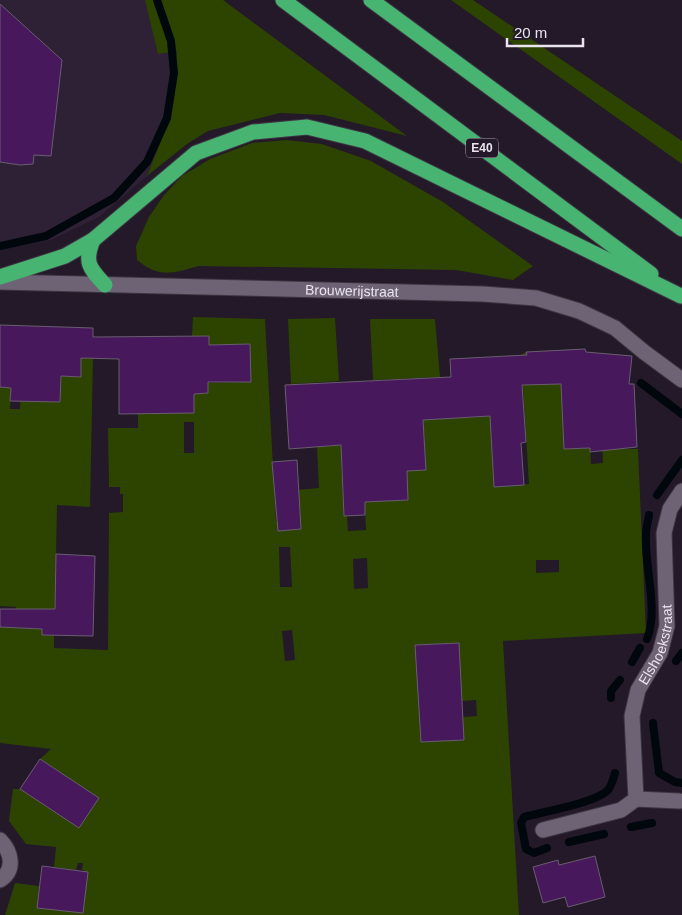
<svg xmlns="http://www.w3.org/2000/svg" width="682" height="915" viewBox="0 0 682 915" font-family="Helvetica,sans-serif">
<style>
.built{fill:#2e2135}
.green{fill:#2d4300;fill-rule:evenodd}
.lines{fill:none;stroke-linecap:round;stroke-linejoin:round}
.stream{stroke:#00070d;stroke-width:8}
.building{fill:#48185d;stroke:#695d6f}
.street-casing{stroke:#3d3642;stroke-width:17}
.highway-casing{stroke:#3d3642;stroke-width:17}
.street{stroke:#6e6375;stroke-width:15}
.highway{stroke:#47b472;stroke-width:15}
.labels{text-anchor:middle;stroke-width:4;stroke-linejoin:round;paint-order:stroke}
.shield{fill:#231928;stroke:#aea7b3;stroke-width:1}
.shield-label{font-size:12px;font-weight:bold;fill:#eae4ee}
.street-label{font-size:14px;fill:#eae4ee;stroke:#231928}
</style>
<rect width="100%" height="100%" fill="#231928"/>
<path class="built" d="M0,0h145l32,50 -13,83 -17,43 -48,41 -48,23 -51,10z"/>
<g class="green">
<path d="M145,0h78l184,136 -83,-21 -44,-2 -72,18 -21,13 -40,32 17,-43 13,-82 -19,3z"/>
<path d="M451,0h22l209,141v23z"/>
<path d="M287,140l35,4 49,17 72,41 90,64 -20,14 -57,-10 -257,-4c-26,7 -39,13 -62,-6l-1,-14 13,-29 15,-22 18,-19 28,-17 42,-16z"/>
<path d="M193,317l72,2 11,202h13l1,9 11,-1 -1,-20 -4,-19 23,-2 -2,-41 28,-2 -4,13 3,58h3l1,15 18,-1 -2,-37 22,8 22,-1 -1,-29 19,-1 -3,-59 37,-3 1,10 21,-1 7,-27 5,96 35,-2 -8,-129 5,-3 2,33 34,-2 2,66 26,-1 1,16 12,-1 -2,-38 19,24h18l8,184 -143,8 16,274h-514l10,-32 24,3 -2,22 46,5 2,-14 -4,-1 3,-28h-2l1,-7h-5l-2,7 -22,-3 2,-20 -30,-3 -17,-23 4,-32h7l59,39 19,-30 -58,-39 11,-10 -51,-6v-116h15l1,-20 -16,-1v-219l11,1 -1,21h10l1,-21 30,-10 -1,24h10l1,-26 20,1v-19h12l-3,149 -33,-2 -2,104h-12l-1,26h12v13l54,2 1,-137 14,-1v-18h-3v-7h-11l-1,-59h30v-15l56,-19 14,-1v-10l42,-1v-38l-41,1v-9h-17zM184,422h10v31h-10zM279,547h11l2,40h-12zM367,558l1,30 -14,1 -1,-30zM536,560h23v12l-23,1zM292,630l3,30 -10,1 -3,-30zM458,643l4,58 14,-1 1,16 -14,1 1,23 -48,-95z"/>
<path d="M335,318l4,63 -48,3 -3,-65z"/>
<path d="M370,319h65l5,58 -67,3z"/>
</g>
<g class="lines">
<g class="stream">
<path d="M0,246l46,-10 68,-38 33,-36 20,-44 7,-45 -3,-32 -14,-41"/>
<path d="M641,383l41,31"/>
<path d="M657,495l25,-35"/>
<path d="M647,639c12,-29 -3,-73 -1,-105 0,-6 2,-13 3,-19"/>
<path d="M676,661l6,-8"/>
<path d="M632,662l8,-14"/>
<path d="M611,698v-7l9,-11"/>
<path d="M653,723l6,50 16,9 7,1"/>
<path d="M631,827l21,-4"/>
<path d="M569,842l35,-8"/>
<path d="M547,848l-13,5 -8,-4 -5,-26 3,-6c18,-5 70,-14 83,-26 5,-5 6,-12 8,-18"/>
</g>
</g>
<g class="building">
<path d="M0,4l62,56 -11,96 -17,-1 -1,9 -13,1 -20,-3z"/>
<path d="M0,325l93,3v9l116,-1v9l41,-1 1,38h-43v11l-14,1v19l-75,1v-55l-38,-1v19l-20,-1 -1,26 -50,-1 1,-13 -11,-1z"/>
<path d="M585,349l1,3 46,4 -3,28h5l3,63 -47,5v-4l-26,1 -3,-65 -39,1 4,57 -5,1 3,42 -30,2 -4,-71 -67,4 3,50 -19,1 1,29 -43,2v13l-21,1 -3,-71 -52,4 -4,-64 166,-8 -1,-18 77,-4 -1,-3z"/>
<path d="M297,460l4,69 -23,2 -6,-69z"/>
<path d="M56,554l39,2 -2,80 -51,-1v-6l-42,-2v-18h55z"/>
<path d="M459,643l5,97 -43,2 -6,-97z"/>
<path d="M40,759l59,39 -20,30 -59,-39z"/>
<path d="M595,856l10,41 -37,10 -3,-10 -22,6 -10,-36 25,-7 1,5z"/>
<path d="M42,866l46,6 -5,41 -46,-5z"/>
</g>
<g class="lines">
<g class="street-casing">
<g id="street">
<path id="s1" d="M0,282l483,12 53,4 43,13 36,17 29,24 38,28"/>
<path d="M636,799l43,2"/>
<path id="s2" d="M543,830l78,-20 15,-11 -4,-83 6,-26 22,-37 7,-27 -3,-93 6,-24 12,-18"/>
<path d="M0,840c11,11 16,30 0,40"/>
</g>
</g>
<g class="highway-casing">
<g id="highway">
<path d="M283,0l368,274"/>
<path d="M371,0l311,229"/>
<path d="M93,240c-9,22 -4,28 12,45"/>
<path d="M0,277l65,-21 28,-16 103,-87 57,-21 54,-5 58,14 316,155"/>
</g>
</g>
<use href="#street" class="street"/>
<use href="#highway" class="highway"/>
</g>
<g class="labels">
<rect class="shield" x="466" y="138.5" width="32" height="19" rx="4"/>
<g class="shield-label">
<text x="482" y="152">E40</text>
</g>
<g class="street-label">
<text dy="5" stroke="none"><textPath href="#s1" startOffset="352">Brouwerijstraat</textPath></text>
<text dy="5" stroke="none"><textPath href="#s2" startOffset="259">Elshoekstraat</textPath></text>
</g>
</g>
<path d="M507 38v8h76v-8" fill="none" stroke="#eae4ee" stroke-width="2.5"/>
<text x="514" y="38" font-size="15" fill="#eae4ee" stroke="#231928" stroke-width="4" paint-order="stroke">20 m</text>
</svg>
